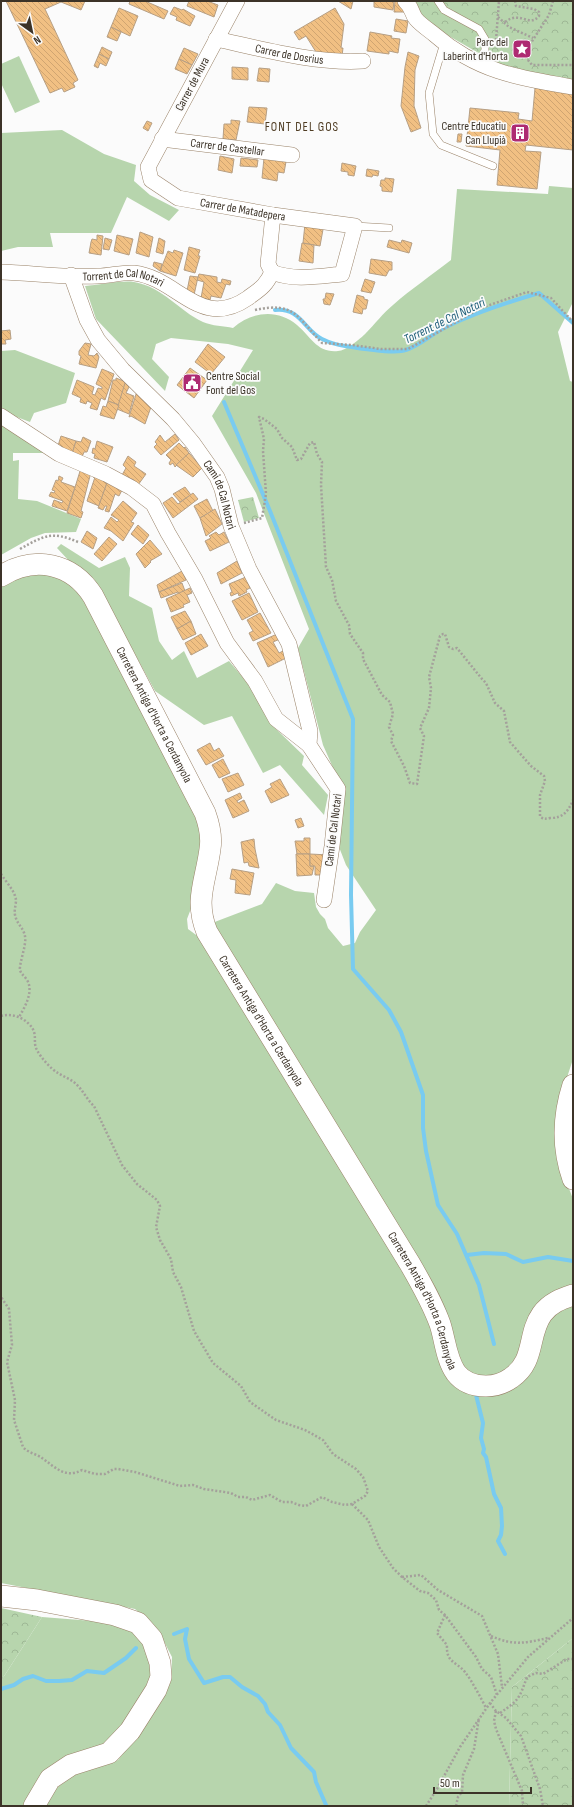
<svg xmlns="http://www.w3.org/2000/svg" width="574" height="1807" viewBox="0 0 574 1807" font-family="'Sofia Sans Condensed',sans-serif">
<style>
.grass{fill:#b7d5ad}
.forest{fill:url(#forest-crowns)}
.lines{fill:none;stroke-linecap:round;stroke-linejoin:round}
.stream{stroke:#79cbf0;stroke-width:4}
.building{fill:url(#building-back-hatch);stroke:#b69f84}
.lane-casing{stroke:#9a8369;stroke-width:8}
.street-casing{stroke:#9a8369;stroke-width:16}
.secondary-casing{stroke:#9a8369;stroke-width:22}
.path{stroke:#a4a09b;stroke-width:2.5;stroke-dasharray:2 2;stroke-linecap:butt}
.lane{stroke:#fff;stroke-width:7}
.street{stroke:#fff;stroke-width:15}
.secondary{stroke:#fff;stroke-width:21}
.labels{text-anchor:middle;stroke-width:3.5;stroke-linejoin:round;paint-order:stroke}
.poi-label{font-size:12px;fill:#3c3328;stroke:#fbfbfb;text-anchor:end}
.street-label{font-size:12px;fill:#3c3328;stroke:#fbfbfb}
.neighbourhood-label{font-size:13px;letter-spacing:1px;fill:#4e3b22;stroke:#fbfbfb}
.water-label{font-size:13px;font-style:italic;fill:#1e5e78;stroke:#fbfbfb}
</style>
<defs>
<pattern id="forest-crowns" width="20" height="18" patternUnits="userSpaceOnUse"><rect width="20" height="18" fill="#b7d5ad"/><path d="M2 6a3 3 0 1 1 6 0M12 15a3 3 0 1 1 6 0" fill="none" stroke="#9eb795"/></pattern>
<pattern id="building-back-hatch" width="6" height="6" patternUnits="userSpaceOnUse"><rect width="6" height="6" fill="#f1c083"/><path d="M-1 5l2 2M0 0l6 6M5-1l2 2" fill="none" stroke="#d0a571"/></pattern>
</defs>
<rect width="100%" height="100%" fill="#fbfbfb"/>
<g class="grass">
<path d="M19,56l21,46 -25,11 -14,-30v-19z"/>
<path d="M62,130l42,24 32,11 -2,16 16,14 29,15 -10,11 -42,-24 -16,36h-61l3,14h-35l-17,4v-118z"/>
<path d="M549,186l24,2v114l-15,30 12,49 3,1v677l-10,31 5,96 5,13v88l-60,82 -27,10 -20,-8 -254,-448 50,-19 14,-21 19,8 19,2 2,14 4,7 5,5 3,9 15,18 12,-3 5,-11 16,-22 -30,-45 -7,-18 3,-59 -19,-43 -25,-97 11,-19 -53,-136 -44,-77 41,-66 -25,-6 -57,-6 -15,6 -4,15 17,18 -4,14 -69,-72 -11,-33c13,-1 38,-6 49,-4 29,5 45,29 69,40 9,4 21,4 30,6 18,-16 44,-20 64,-3 14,12 20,28 41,26 8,0 22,-12 28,-18 9,-9 17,-20 27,-28 18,-16 39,-30 58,-45l6,-71 91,5z"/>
<path d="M15,350l60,23 -9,30 -32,10 -4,9 -29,-11v-60z"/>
<path d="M1,424l50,29h-38v8l6,-1 -1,39 19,2 44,18 -5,13 -31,1 -14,5 -30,17z"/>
<path d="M61,544l38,24 26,-11 5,11 -1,28 23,12 7,33 13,19 12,-9 13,27 32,-17 22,26 25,42 28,27 -2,9 26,30 -4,20 -44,-50 -17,8 -31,-57 -28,9 -49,-34 -61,-112 -23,-16 -14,-15z"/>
<path d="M29,574l29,1 23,17 113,213 8,30 -10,71 -5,13 1,10 15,11 212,348 28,72 47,34 53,-63 8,-14 22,-13v334l-61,49 -3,119h-466l12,-17 22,-16 41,-13 44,-59 9,-20 1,-24 -14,-27 -23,-21 -134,-26v-997z"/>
<path d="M42,1617l76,6 26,17 8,31 -8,26 -37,48 -83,61h-23v-125z"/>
</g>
<g class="forest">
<path d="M410,1h163v80l-60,-8 -83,-48z"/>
<path d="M253,497l6,21 -15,4 -6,-22z"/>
<path d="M1,1608l41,9 -41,64z"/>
<path d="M573,1638v168h-64l3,-119z"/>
</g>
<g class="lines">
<g class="stream">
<path d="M275,310c25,-3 30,21 47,29 6,3 16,6 23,7 12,2 51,8 61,4 14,-4 28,-18 42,-24 29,-14 60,-24 91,-33l34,30"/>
<path d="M224,402l46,109 83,208 -2,176 2,74 36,41 12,22 22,63v33l3,23 12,54 19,29 22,51 15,59"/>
<path d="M467,1255l17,-2 22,1 17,8 25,-5 25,4"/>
<path d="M476,1395l7,28 -2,15 3,11 -1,4 3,4 8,37 7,14 1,18 -1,9 -3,6 7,13"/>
<path d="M174,1634l13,-5 -2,10 4,20 15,24 19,-6h7l12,10 16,9 7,8 3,8 12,13 11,23 23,24 2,10 10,23"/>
<path d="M1,1689l13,-4 9,-6 10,-3 13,5h13l13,-1 15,-9 17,2 22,-15 10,-10"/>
</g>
</g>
<g class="building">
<path d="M6,1h79l-4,9 -20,-8 -16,7 33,71 -5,3 2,4 -11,5 -2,-4 -12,5z"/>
<path d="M130,1h15l23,10 -4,8 -35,-15z"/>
<path d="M189,1h18l11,4 -4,12 -27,-11z"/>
<path d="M338,1h15l-2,8z"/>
<path d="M374,1h20l-1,9 -19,-3z"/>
<path d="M395,1h5l8,11h-14z"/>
<path d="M174,7l8,3 1,-1 12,7 -5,10 -14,-6 1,-3 -7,-3z"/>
<path d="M119,8l19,8 -8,20 -19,-9z"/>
<path d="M335,8l9,16 -3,24h2l-1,8 -26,-4 -10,-16 -7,4 -5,-8z"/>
<path d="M396,19l12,2 -2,12 -12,-2z"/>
<path d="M111,27l10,5 -4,9 -10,-4z"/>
<path d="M370,32l22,4 -1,2 9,1 -2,14 -9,-2v3l-22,-3z"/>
<path d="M102,47l10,5 -3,7 -10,-5z"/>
<path d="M184,48l14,6 -6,11 -13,-6z"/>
<path d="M408,52l11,4 -4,14 -1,36 7,22 -10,4 -10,-26 4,-39z"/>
<path d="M99,54l10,5 -3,7 -6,-3 -2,5 -4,-2z"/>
<path d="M179,59l13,6 -5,9 -12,-5z"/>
<path d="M232,67l16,1v12l-16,-1z"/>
<path d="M259,68l11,1 -1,13 -12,-1z"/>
<path d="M535,88l38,4v58l-47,-5 -1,6 16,1 -4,37 -40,-4 3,-35 -34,-4 4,-38 49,5 -1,6 14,2z"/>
<path d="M249,107l18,1 -2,16 -18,-2z"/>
<path d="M231,120l9,1 -4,19 -13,-1 1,-15h7z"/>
<path d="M147,121l5,2 -4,8 -5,-3z"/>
<path d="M458,134h4l-1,8h-4z"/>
<path d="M220,156l14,3 -2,14 -14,-3z"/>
<path d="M287,156l-3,17 -6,-1 -1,9 -15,-3 2,-20z"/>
<path d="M241,158l17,2 -1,7 -17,-1z"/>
<path d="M342,163l14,3 -2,10 -6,-1v-3l-7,-1z"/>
<path d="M367,169l12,2 -1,5 -5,-1 -1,2 -6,-1z"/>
<path d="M385,178l9,1 -2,13 -10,-1v-4l-2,-1 1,-6h4z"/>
<path d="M305,224h19l-4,22 -17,-3z"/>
<path d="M140,232l13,5 -4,20 -13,-4z"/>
<path d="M97,235l6,1 -2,19 -12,-2 2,-11 1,-3 5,1z"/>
<path d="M117,235l16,4 -4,16 -15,-4z"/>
<path d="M105,238l7,2 -3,10 -6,-1z"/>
<path d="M159,238l6,3 -2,13 -7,-2z"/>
<path d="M389,240l12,3 1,-3 10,3 -3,10 -22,-6z"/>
<path d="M302,243l12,2 -1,18 -14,-2z"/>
<path d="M189,247l11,3 -2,6h2l-5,17 -11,-3z"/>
<path d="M174,250l9,3 -7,23 -16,-5 8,-20 5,2z"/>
<path d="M371,259l21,3v8h-3l-3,6 -17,-3z"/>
<path d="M154,262l8,2 -2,7 -7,-5z"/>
<path d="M199,274l18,3v5l4,1 1,-4 9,2 -1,4 -4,-1 -5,14 -10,-2 -1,4 -9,-2 3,-16 -7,-2z"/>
<path d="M190,276l8,1 -4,18 -7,-4z"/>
<path d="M365,279l10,3 -4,11 -10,-2z"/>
<path d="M326,293l8,1 -4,11 -6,-1 -1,-5h2z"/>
<path d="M357,295l7,2v2l4,1 -2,9h-3l-1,5 -9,-2z"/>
<path d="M10,330l1,9 -6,1 1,4h-5v-13z"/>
<path d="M85,343l6,1 -3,11 6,1 3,-3 2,4 -3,11 -17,-4 2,-8 -2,-1v-4z"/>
<path d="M208,344l17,13 -14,17 -16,-12z"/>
<path d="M190,368l17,12 -13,18 -17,-13z"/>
<path d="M102,369l12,5 -9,26 -4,-2 -4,12 -7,-2 2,-5 -5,-2 -1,3 -6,-2 1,-4 -9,-4 5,-14 17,7 -2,7 3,1 3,-7 4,1v-2l-6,-3z"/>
<path d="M116,378l10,4 -7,23 -11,-4 5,-21h3z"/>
<path d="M125,383l4,4 -3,6 8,3 -5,18 -12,-5z"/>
<path d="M137,391l15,13 -7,20 -14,-8 -2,1z"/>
<path d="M108,401l11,4 -5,14 -14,-4 3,-9 3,1z"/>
<path d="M175,434l4,6 -18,15 -7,-8 3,-3 -2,-2 5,-7 5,7z"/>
<path d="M61,436l15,5 -4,13 -15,-5z"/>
<path d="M83,437l8,4 -4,11h-3l-2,5 -10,-3 4,-13 5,1z"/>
<path d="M97,441l16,6 -6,15 -13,-4 1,-4 -3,-1 1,-5 2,1z"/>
<path d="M179,443l5,5 1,-1 4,6 -14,14 -2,-4 -3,2 -1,-2 2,-3 -5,-5z"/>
<path d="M189,453l13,15 -9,9 -17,-12z"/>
<path d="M128,456l8,6 -2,4 12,8 -8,11 -5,-3 1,-2 -12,-5 4,-7 -3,-3z"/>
<path d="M81,468l10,4 -10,39 2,1 -2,6 -14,-5z"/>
<path d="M59,476l4,2 -2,4 14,5 -8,24 -15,-5 2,-6 8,3 1,-2 -14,-5 2,-4 3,1 1,-2 -3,-1 4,-10 2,1z"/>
<path d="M93,477l15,3 -9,26 -12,-5 8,-24z"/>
<path d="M108,480l15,8 -4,8 -4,-2 -6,18 -4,-1 2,-5h-2l-2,4 -5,-2z"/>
<path d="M185,487l6,8 -11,7 -7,-8z"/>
<path d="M193,493l5,6 -25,19 -10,-15 9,-6 6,7z"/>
<path d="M207,499l6,12 -13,7 -6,-12z"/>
<path d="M123,501l14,12 -6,9 3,1 -11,18 -12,-10 -7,-3 7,-11 6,5 2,-2 -8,-5z"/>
<path d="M215,509l7,15 -16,12 -6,-18z"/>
<path d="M138,525l11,10 -6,9 -12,-10z"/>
<path d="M87,531l10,7 -4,11 -12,-7z"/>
<path d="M216,532l3,3 5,-3 5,10 -19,9 -5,-10 6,-3 -2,-2z"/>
<path d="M109,537l8,7 -15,17 -8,-7z"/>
<path d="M150,540l12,14 -12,7 1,1 -6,6 -9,-14z"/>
<path d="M237,561l5,12 -21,11 -4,-11z"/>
<path d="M182,571l4,9 -27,12 -2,-7z"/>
<path d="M246,577l4,11 -4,2 1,2 -8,4 -1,-3 -7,3 -1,-3 2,-1 -3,-8z"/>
<path d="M182,583l3,8 -6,3 -1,-2 -17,6 -2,-6z"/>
<path d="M190,588l2,5 -5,2 3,7 -7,3 1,2 -13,5 -5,-13z"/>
<path d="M249,593l9,19 -16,8 -10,-19z"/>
<path d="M185,611l6,10 -14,8 -6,-12z"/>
<path d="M260,613l11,20 -18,8 -4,-8 4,-2 -6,-11z"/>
<path d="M191,621l5,13 -13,6 -6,-11z"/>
<path d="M201,634l7,12 -17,9 -6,-12z"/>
<path d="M277,634l3,5 -7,3 6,11 4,-2 3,7 -18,9 -11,-24z"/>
<path d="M210,743l4,8 5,-3 5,8 -18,9 -9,-15z"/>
<path d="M223,759l7,14 -11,5 -7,-13z"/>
<path d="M238,773l6,12 -16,7 -6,-13z"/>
<path d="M280,779l9,16 -18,8 -6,-12 7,-4 -2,-3z"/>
<path d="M240,793l2,5 -5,3 1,2 6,-3 5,11 -16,7 -8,-18z"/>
<path d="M301,818l3,8 -6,2 -3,-8z"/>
<path d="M304,838h6v16h-13l-2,-13h9z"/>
<path d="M254,839l1,10 4,19 -10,-2 -1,-4 -4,1 -3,-21z"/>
<path d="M296,854h14v12h4l-2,9 -15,1z"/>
<path d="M310,854l19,1 -7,20h-7v-9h-5z"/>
<path d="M232,869l22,4 -4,22 -15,-2 1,-13 -6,-1z"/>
</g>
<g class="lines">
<g class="lane-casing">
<g id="lane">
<path d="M438,1l6,9 35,19 6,10v11l-6,14"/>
<path d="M444,43l-15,50 4,41 8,11 52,21"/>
<path d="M355,226l34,2"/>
</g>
</g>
<g class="street-casing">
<g id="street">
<path id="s1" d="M237,1l-89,166 3,13 27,18 95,17 82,11 -13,48c-22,2 -49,7 -70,-2"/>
<path d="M405,1c8,7 6,12 11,18 5,6 13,11 19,16 43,37 84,43 138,52"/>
<path id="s2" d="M216,39c46,10 100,25 147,22"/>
<path id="s3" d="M162,139l130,16"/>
<path id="s4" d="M1,272c32,1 65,6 97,4 12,0 24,-4 36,-3 44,5 66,58 114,25 12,-9 18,-12 24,-26"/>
<path d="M272,272l-4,-8 5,-49"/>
<path id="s5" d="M71,275l16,45 11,20 25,30 50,49 20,24 24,34 5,12 9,37 18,43 40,75 21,87 -1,14 29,44 -6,57 -8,54"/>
<path d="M1,416l58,38 47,20 26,14 21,16 15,29 27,46 32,64 28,38 21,38 33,26"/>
</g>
</g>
<g class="secondary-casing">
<g id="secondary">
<path id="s6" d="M1,576c34,-21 71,-13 92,20l112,217c4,11 7,24 5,36 -4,32 -16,51 -3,83l203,332c11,19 22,38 30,60 5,15 6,35 16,49 7,9 18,13 30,13 9,0 18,-3 25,-8 25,-17 16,-43 31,-64 8,-11 19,-15 31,-19"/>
<path d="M573,1085c-10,31 -11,63 0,94"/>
<path d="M1,1596l36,4 78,15 23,8 14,16 8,24 1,14 -5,13 -26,41 -21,22 -38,12 -21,14 -16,27"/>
</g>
</g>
<g class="path">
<path d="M553,1l-4,14 -20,31 -5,9 8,10h41"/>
<path d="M498,17l11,10 24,11"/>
<path d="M505,22c16,-12 24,6 34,-6v-4l-5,-3 -18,-3 -1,-5"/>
<path d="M496,40l3,-39"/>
<path d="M255,310c40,-9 43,8 67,33l30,2 29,4h27l73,-41 46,-16 24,6 22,24"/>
<path d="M244,523l18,-5 4,-24 -3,-43 1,-12 -5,-22 5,2 13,10 5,9 10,9 5,13 4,-1 9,-16 4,-1 3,12 5,8 -1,23 5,82 6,13 4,21 13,24 1,9 13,19v6l19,36 8,7 3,12 -4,13 4,8 -2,6 13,25 6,17 7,1 7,-48 -4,-8 9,-20 2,-20 -2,-11 11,-41 3,-2h2l4,13 4,2 4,-1 25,31 4,4 9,20 9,8 6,31 21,24 13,10 1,5 -5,14v22c4,2 6,2 10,1 13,0 18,-6 23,-18"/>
<path d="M20,549c25,-14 32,-18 58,-7"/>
<path d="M1,874c5,8 14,17 15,26 0,5 -2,10 -1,15 2,11 12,14 10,28 -1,8 -4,16 -5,24 -1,6 4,8 7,13 7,11 -2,27 -8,37"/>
<path d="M1,1016c10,-3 21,1 28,8 10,10 3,18 8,26 4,8 14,19 21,23 6,4 13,6 18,11 7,6 11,16 18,22l28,59 15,19 20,16 3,6 -4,21 4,13 11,19 2,13 8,15 13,44 19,32 28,23 9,16 26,18 29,10 18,10 10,14 23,15 7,8 5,14 -3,5 -13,8 -7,1 -13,-3 -10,-5 -16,9 -7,-1 -8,-3h-9l-12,-7 -18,5 -6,-3h-8l-7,-4 -27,-4 -11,-4 -13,1 -45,-14 -17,-3h-4l-9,5h-10l-13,-4c-17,9 -27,-3 -40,-12 -5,-4 -14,-5 -19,-11l-9,-27 1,-20 -8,-38 5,-17 -3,-36 -8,-12"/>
<path d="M352,1504l16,16 11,27 14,21 9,9 18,14 8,2 8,7 3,10 6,5 31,42 6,12 9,8 6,18"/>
<path d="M402,1577l19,-2 17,15 44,26 16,38 4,33"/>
<path d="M445,1615l-8,18 10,12c-1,18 9,16 18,27 7,9 16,26 21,36"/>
<path d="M491,1636c23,10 34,7 57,2"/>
<path d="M490,1703l6,8 10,7 15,18 19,53 3,17"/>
<path d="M496,1711l-2,10 2,8 26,62 1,15"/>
<path d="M500,1713c19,-13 19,-14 27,-36l9,-4 7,1 24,-15h6"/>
<path d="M426,1806l11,-17 23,-42 30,-44 38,-46 45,-39"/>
<path d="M456,1806l2,-9 4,-5 1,-17 11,-26 5,-31"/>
</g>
<use href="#lane" class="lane"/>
<use href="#street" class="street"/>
<use href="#secondary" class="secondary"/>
</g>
<defs>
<g id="sight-square" transform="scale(1)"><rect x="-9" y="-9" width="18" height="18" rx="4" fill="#ae2a72" stroke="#fbfbfb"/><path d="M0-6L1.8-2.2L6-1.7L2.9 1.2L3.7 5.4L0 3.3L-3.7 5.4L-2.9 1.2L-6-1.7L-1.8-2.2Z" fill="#fff"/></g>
<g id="building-square" transform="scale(1)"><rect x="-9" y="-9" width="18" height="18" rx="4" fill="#ae2a72" stroke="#fbfbfb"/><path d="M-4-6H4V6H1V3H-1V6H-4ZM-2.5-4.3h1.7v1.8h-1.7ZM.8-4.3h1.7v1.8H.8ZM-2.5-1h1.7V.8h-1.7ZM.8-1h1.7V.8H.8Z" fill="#fff"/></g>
<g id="civic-square" transform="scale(1)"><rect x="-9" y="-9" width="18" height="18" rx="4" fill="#ae2a72" stroke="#fbfbfb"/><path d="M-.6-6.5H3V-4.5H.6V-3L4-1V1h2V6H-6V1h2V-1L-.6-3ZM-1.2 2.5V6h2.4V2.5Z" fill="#fff"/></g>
</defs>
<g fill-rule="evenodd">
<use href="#sight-square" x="522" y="49"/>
<use href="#building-square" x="520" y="133"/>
<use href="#civic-square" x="192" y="383"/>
</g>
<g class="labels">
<g class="poi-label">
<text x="508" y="46">Parc del<tspan x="508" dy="14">Laberint d'Horta</tspan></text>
<text x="506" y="130">Centre Educatiu<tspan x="506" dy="14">Can Llupià</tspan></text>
<text x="206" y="380" text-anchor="start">Centre Social<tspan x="206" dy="14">Font del Gos</tspan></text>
</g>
<g class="street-label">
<text dy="4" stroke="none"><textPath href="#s2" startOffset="75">Carrer de Dosrius</textPath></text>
<text transform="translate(192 84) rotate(-62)" y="4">Carrer de Mura</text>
<text dy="4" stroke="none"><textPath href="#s3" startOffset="66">Carrer de Castellar</textPath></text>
<text dy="4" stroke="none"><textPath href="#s1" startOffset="300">Carrer de Matadepera</textPath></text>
<text dy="4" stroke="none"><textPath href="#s4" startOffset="123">Torrent de Cal Notari</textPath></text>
<text dy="4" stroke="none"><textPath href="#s5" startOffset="270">Camí de Cal Notari</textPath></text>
<text dy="4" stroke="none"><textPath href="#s6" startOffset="239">Carretera Antiga d'Horta a Cerdanyola</textPath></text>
<text transform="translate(333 830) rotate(-83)" y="4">Camí de Cal Notari</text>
<text dy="4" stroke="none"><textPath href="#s6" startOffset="575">Carretera Antiga d'Horta a Cerdanyola</textPath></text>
<text dy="4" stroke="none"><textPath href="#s6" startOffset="899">Carretera Antiga d'Horta a Cerdanyola</textPath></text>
</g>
<g class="neighbourhood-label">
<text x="302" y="131">FONT DEL GOS</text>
</g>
<g class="water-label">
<text transform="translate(444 320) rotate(-26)" y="5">Torrent de Cal Notari</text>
</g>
</g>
<rect width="574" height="1807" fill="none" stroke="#3c3328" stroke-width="4"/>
<g transform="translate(32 32) rotate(147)" stroke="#fbfbfb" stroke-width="3" paint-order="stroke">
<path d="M0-3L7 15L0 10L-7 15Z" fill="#3c3328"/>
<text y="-6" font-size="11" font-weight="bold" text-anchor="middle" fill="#3c3328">N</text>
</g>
<path d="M434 1787v6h97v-6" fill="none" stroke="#3c3328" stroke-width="2"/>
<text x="440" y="1787" font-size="12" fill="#3c3328" stroke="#fbfbfb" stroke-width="3" paint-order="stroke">50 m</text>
</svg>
